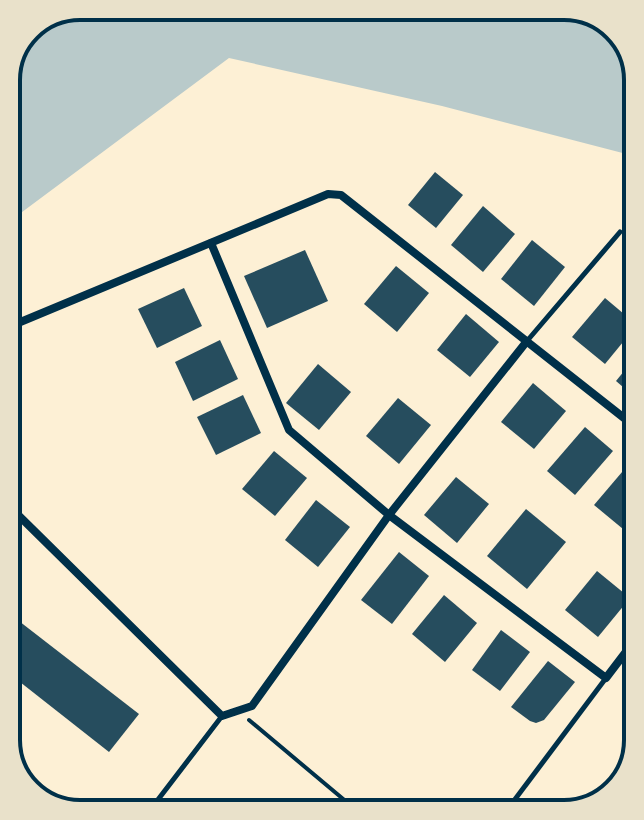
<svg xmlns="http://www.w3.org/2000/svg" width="644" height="820" viewBox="0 0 644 820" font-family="'IBM Plex Sans',sans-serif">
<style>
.green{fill:#b9caca}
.building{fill:#264d5e}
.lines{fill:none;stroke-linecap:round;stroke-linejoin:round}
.path{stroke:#003049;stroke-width:4}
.service{stroke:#003049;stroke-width:5}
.minor{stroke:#003049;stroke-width:8}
.rim{fill:none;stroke:#003049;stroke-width:4}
</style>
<rect width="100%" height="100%" fill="#fdf0d5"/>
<path class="green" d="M80,6h488l58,33 12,41v77l-196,-51 -213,-48 -223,166v-149l25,-50z"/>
<g class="building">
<path d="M435,172l28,23 -27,33 -28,-23z"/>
<path d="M483,206l32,28 -32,38 -32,-27z"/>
<path d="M532,240l33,27 -31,39 -33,-27z"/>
<path d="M305,250l23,51 -61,27 -23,-52z"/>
<path d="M396,266l33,27 -32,39 -33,-28z"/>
<path d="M184,288l18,38 -45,22 -19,-39z"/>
<path d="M605,298l32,27 -32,39 -33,-27z"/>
<path d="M466,314l33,28 -29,35 -33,-27z"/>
<path d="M220,340l18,39 -45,22 -18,-39z"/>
<path d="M638,354v46l-22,-19z"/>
<path d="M318,364l33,28 -32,38 -33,-27z"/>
<path d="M533,383l33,28 -32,38 -33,-27z"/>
<path d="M243,395l18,38 -45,22 -19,-38z"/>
<path d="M398,398l33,27 -32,39 -33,-28z"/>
<path d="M585,427l28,24 -38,44 -28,-24z"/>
<path d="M274,451l33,27 -32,38 -33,-27z"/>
<path d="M628,465l10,9v36l-15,19 -29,-24z"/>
<path d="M456,477l33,27 -32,39 -33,-28z"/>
<path d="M316,500l34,27 -32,40 -33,-27z"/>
<path d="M526,509l40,33 -39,47 -40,-33z"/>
<path d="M399,552l30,24 -37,48 -31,-24z"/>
<path d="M597,571l33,27 -32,39 -33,-27z"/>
<path d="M444,595l33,28 -32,39 -33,-28z"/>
<path d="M6,611l133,103 -30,38 -103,-81z"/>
<path d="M501,630l29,22 -30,39 -28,-21z"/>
<path d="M548,661l27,21 -31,38 -8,3 -6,-2 -19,-14z"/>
</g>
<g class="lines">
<path class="path" d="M249,720l112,94"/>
<g class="service">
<path d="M527,341l93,-109"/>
<path d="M147,814l75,-98"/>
<path d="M504,814l102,-136"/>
</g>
<g class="minor">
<path d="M211,243l78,187 100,85 217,163 32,-42"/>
<path d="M6,328l322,-134 13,1 297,234"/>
<path d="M6,503l216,213 30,-10 137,-191 138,-174"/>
</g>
</g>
<path d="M0 0H644V820H0ZM80 20H564A60 60 0 0 1 624 80V740A60 60 0 0 1 564 800H80A60 60 0 0 1 20 740V80A60 60 0 0 1 80 20Z" fill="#e9e1ca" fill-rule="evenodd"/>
<path class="rim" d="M80 20H564A60 60 0 0 1 624 80V740A60 60 0 0 1 564 800H80A60 60 0 0 1 20 740V80A60 60 0 0 1 80 20Z"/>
</svg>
